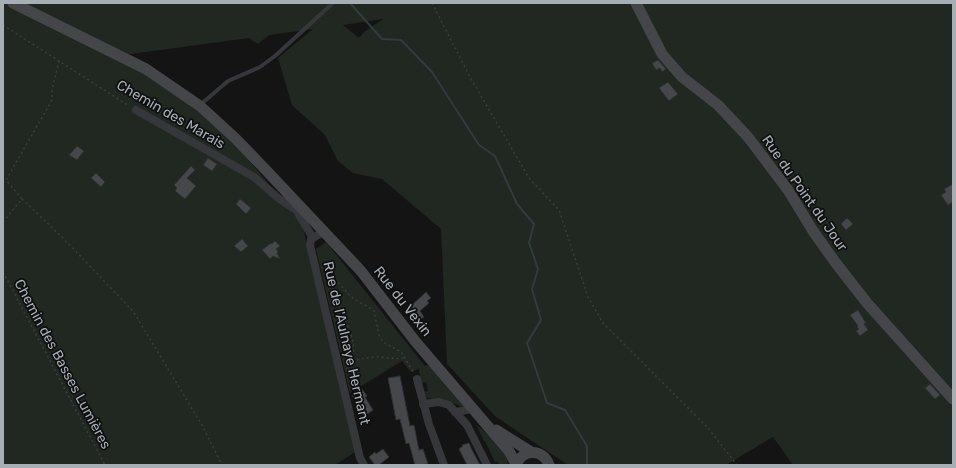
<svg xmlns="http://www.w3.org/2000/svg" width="956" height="468" viewBox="0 0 956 468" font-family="Rubik,sans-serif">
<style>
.green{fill:#212721;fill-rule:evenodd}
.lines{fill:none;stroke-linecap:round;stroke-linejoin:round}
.stream{stroke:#313b3e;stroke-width:2}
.building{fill:#46474a;stroke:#2e2f31}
.path{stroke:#3b3e41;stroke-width:1.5;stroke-dasharray:2 3;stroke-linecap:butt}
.lane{stroke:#35373a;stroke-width:4}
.street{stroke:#35373a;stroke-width:8}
.secondary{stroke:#444649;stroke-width:11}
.labels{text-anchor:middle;stroke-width:3.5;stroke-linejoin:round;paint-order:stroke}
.street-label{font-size:14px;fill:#a7aeb4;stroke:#0f0f10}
</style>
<rect width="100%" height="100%" fill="#141415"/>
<g class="green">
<path d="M3,3h950v462h-160l-20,-28 -47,28h-158l-72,-48 -49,-53 -6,-135 -59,-50 -29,-6 -15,-12 -13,-26 -33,-30 -14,-47 35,-29 -44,6 -11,9 -9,-6 -133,18 60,37 50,40 76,91 25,99 28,129 -20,13h-332zM383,19l-19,13 -5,6 -16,-13z"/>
<path d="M326,242l99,124 5,-2 35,43 -1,1 -13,-6 -24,-4 -5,-6 6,-1 -2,-9 -5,1 -2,-14 -8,3 -9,-11 -52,32 -34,-144z"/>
<path d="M476,424c11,10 32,26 32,41h-8l-3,-4 -2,1 -10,-21h-1z"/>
</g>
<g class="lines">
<path class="stream" d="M350,3l32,36 19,1 31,32 47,73 16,11 22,48 17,20 -5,19 9,26 -6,20 9,31 -14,23 20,60 18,7 22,36v19"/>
</g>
<g class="building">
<path d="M658,60l8,9 -4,3 -2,-4 -4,2 -4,-7z"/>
<path d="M668,82l10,12 -9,7 -10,-13z"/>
<path d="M77,146l7,5 -7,9 -8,-5z"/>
<path d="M208,158l9,6 -5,7 -9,-6z"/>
<path d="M191,166l4,4 -8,8 9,8 -11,13 -10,-8 2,-3 -3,-3z"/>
<path d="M96,173l9,9 -4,5 -10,-9z"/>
<path d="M953,184v18l-5,3 -7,-10 5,-3 -2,-3z"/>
<path d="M240,199l11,9 -5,6 -10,-10z"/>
<path d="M847,218l6,6 -7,6 -5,-6z"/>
<path d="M242,239l6,7 -7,6 -7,-6z"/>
<path d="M275,241l5,5 -4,3 2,3 -1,1 3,6 -7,-3 -3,3 -8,-9 9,-7 1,1z"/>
<path d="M426,292l5,6 -4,3 2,2 -9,8 4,6 -5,3 -3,-4 -2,2 -6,-7 5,-5 -1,-1z"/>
<path d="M858,310l8,13 -2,1 4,6 -8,6 -4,-5 3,-2 -2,-2 1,-1 -8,-11z"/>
<path d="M400,376l10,50 4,-1 5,25 4,-1 5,15 -13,1 -6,-22 -3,1 -6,-25 -4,1 -8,-42z"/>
<path d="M930,384l10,11 -5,4 -10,-11z"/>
<path d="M362,389l5,7 -2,1 8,13 -10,7 -4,-7 2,-2 -9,-12z"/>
<path d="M469,443l3,7 8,15h-13l-8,-16 4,-3 -1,-1z"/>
<path d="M383,449l6,8 -10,8h-4l-6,-8 6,-5 1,2z"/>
</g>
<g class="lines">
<g class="path">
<path d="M432,3l38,74 59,101 30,32 29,87 15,26 105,105 29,37"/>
<path d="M3,25l126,81"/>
<path d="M22,199l40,38 71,74 69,114 20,40"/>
<path d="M3,222l19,-23 -16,-19 46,-80v-10l7,-29"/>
<path d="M323,264l5,4 7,12"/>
<path d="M3,272l102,193"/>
<path d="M352,361c10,-2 20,-5 29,-4 8,1 15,2 23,1"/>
<path d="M346,370c18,-26 -1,-45 -10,-69 -1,-3 -3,-6 -3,-9 -1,-3 1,-8 2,-12 8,6 11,13 19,19 6,4 14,7 20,12l5,24 4,7 18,10 13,21"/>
</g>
<path class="lane" d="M200,105l28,-24 32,-14 15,-11 58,-53"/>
<g class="street">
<path d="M136,110l118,67 24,21 18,12 17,28"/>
<path d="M323,232l-12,7 -1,6 50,213 4,7"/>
<path d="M417,379l12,45 15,41"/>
<path d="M423,404l16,-2 10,3 18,20 20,40"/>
<path d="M455,412l17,-3"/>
</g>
<g class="secondary">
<path d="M13,3l133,66 54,37 35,32 29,30 97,103 54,70 94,110 7,13"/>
<path d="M636,3l26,51 20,23 36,28 30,32 40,53 25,41 22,31 32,41 86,96"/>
<path d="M496,430l35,22"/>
<path d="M516,465c6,-16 27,-17 33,0"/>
</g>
</g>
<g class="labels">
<g class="street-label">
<text transform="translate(171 114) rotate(30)" y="5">Chemin des Marais</text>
<text transform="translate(805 193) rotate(55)" y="5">Rue du Point du Jour</text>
<text transform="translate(403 301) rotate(52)" y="5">Rue du Vexin</text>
<text transform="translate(347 343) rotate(77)" y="5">Rue de l'Aulnaye Hermant</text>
<text transform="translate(63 364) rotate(62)" y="5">Chemin des Basses Lumières</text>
</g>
</g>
<rect width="956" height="468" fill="none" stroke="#a7aeb4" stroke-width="8"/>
</svg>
